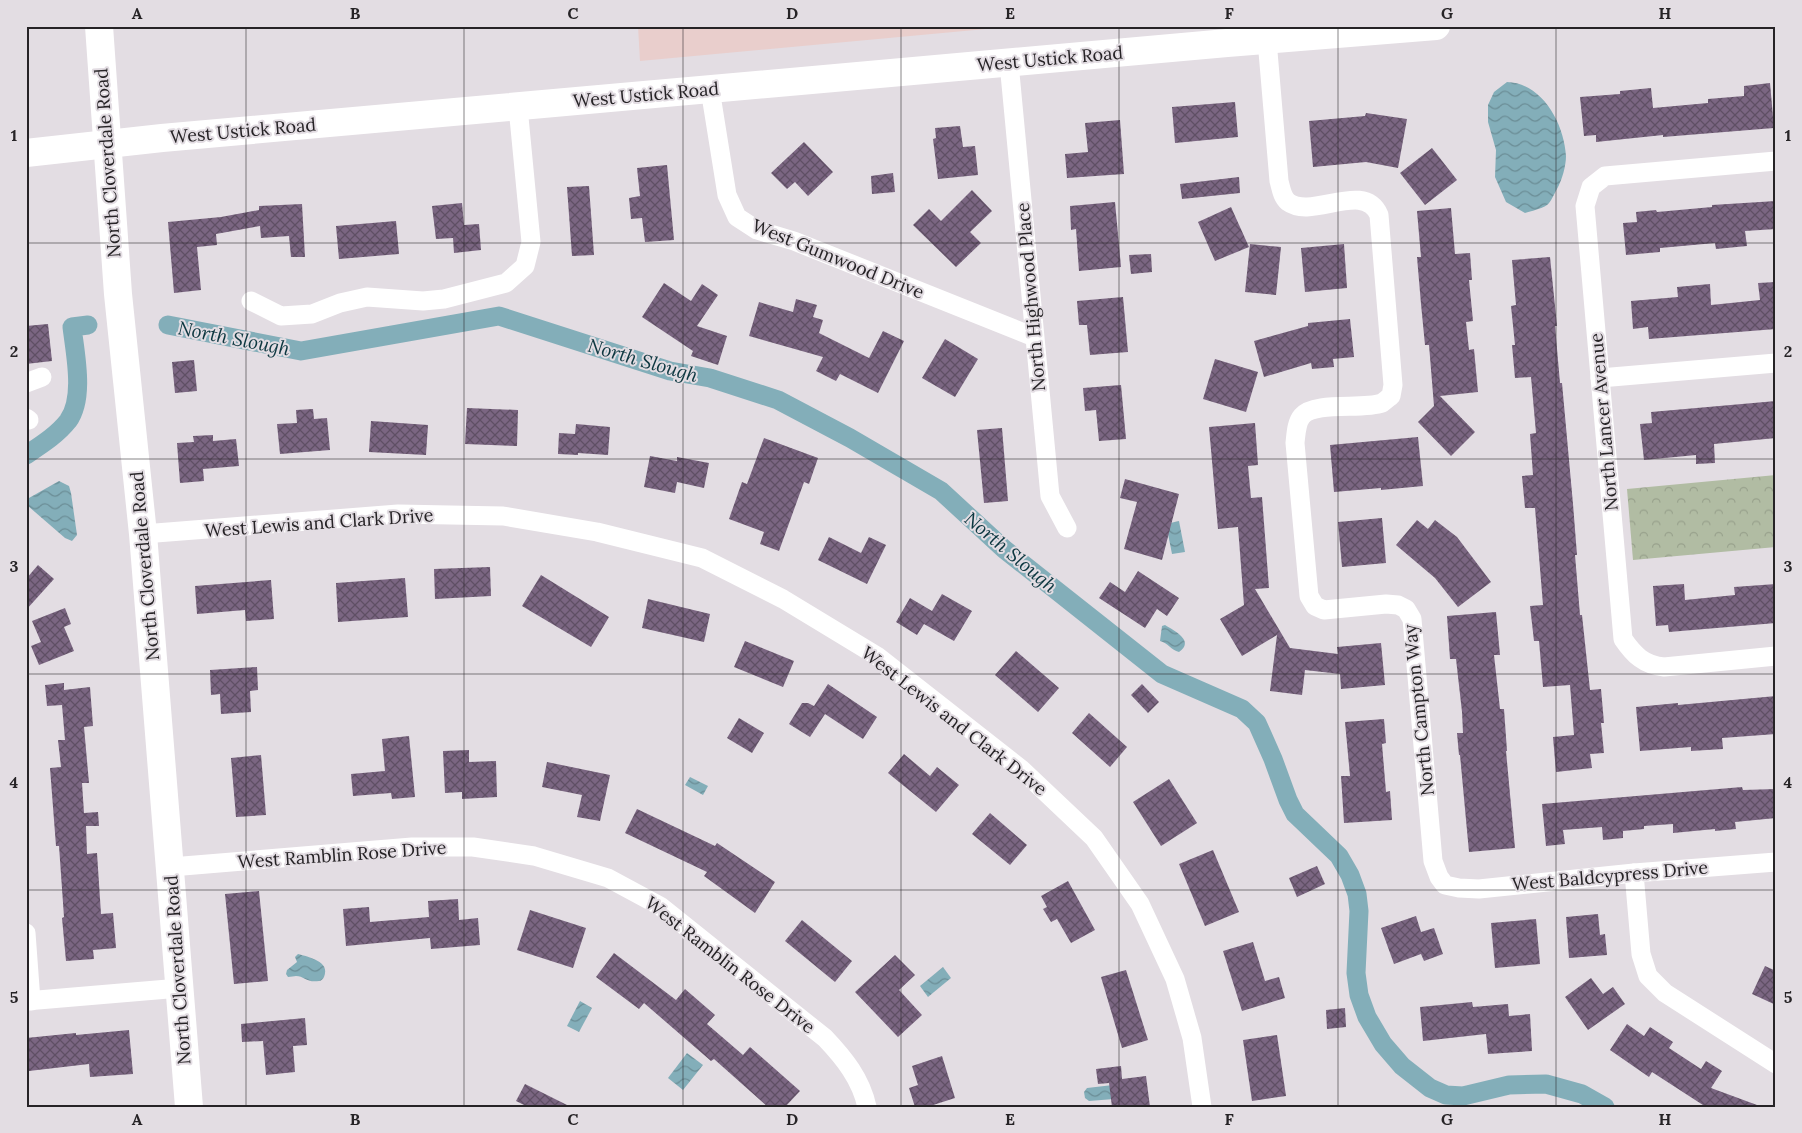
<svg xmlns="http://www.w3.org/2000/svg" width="1802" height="1133" viewBox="0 0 1802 1133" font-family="Lora,serif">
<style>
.education{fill:#e9cecc}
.park{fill:url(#park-crowns)}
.water{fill:url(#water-waves)}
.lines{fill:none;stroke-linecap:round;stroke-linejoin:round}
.canal{stroke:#83aeb9;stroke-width:19}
.building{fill:url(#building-cross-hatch)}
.street{stroke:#fff;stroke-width:19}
.secondary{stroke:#fff;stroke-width:28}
.grid{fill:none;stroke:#262326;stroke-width:1;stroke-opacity:0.55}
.labels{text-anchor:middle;stroke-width:4;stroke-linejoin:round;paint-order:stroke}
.street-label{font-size:18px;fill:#262326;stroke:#e3dde3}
.water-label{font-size:19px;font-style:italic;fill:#0d3740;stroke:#e3dde3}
.neatline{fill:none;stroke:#262326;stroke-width:2}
.grid-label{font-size:16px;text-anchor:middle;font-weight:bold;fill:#262326}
</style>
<defs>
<pattern id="park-crowns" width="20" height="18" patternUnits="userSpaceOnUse" patternTransform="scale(1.25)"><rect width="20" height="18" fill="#b1bca3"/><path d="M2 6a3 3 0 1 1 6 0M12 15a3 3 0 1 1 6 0" fill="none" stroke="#98a18c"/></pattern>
<pattern id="water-waves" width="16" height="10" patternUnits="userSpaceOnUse" patternTransform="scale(1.25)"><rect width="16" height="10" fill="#83aeb9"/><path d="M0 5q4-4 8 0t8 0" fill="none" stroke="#6b8d96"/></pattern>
<pattern id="building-cross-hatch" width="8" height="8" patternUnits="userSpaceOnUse" patternTransform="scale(1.25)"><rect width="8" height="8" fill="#7b6682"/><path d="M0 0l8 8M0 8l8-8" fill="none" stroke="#5f4f64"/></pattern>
</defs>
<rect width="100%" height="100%" fill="#e3dde3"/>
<path class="education" d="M638,26h380l-378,35z"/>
<path class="park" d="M1776,475v72l-143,13 -6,-71z"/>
<g class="water">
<path d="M1507,82c35,1 57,41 59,74 0,10 -4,24 -9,33 -3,5 -6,13 -10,16 -6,4 -16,6 -22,8l-19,-11 -11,-25 1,-27 -8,-28v-17l6,-13z"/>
<path d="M59,481l10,5 2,7 6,42 -5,6 -7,-3 -37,-32 1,-8z"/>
<path d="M1179,521l6,31 -13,2 -6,-30z"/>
<path d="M1165,625c10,6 30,16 14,27 -8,-2 -11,-9 -19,-11l2,-15z"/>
<path d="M690,777l18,9 -5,9 -18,-10z"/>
<path d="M298,954c10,3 33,7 26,23 -1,2 -3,4 -5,4 -12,2 -15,-5 -23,-5 -2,0 -5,1 -8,1l-2,-3 1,-4 10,-8 -2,-5z"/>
<path d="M943,967l8,11 -23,19 -8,-11z"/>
<path d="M580,1001l12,7 -13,24 -12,-6z"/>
<path d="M687,1053l16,12 -20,25 -15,-12z"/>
<path d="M1113,1085l1,14 -25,2 -4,-3 -1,-6 3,-4z"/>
</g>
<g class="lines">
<g class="canal">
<path d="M168,325l133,26 198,-35 171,55 40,7 68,22 72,38 91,53 63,58 158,125 80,35 15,14 16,36 15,41 7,14 44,42 11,19 7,19 2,17 -3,62 3,22 8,22 16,27 19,22 28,22 16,7 17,1 46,-11 37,-1 36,10 23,13"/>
<path d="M26,455c15,-10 31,-20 42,-34 17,-23 7,-68 4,-94l16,-2"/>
</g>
</g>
<g class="building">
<path d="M1770,83l4,45 -111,9v-2l-67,7v-7l-12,1 -4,-39 40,-3v-3l31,-3 2,20 55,-5v-4l36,-3v-10z"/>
<path d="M1235,102l3,35 -63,6 -3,-36z"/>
<path d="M1366,113l41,6 -9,49 -32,-6 -53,5 -4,-46 56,-5z"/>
<path d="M1120,120l4,54 -57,4 -2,-24 23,-2 -3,-29z"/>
<path d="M960,126l3,21 12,-1 3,29 -40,4 -5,-40 3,-1 -1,-10z"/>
<path d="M804,142l29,30 -25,24 -13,-14 -8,7 -16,-16z"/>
<path d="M1432,148l25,32 -32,25 -25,-32z"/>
<path d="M667,165l7,75 -29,2 -3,-24 -11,1 -2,-21 11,-2 -3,-28z"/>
<path d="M893,173l2,19 -23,2 -1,-18z"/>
<path d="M1239,177l1,16 -58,6 -2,-15z"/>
<path d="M589,186l5,69 -22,1 -5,-69z"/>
<path d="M972,190l20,21 -22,21 11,11 -25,24 -43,-42 16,-16 12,12z"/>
<path d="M1776,201v28l-31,2 2,15 -31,3 -1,-6 -55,5v4l-34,3 -3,-32 14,-1 -1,-10 20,-2 1,2 55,-5v-2z"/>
<path d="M1115,202l6,65 -42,4 -3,-42 -5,1 -1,-24z"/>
<path d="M462,203l2,22 15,-1 2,26 -27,3 -1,-15 -17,1 -4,-33z"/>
<path d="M302,204l3,53h-14l-2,-21 -28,2 -1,-12 -44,8 1,11 -20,2 4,43 -27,3 -6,-71 53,-5 38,-7v-4z"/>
<path d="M1231,207l18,40 -34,14 -17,-39z"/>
<path d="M1451,208l4,46 15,-1 2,27h-3l4,41 -7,1 3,28 5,-1 4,43 -38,4 35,36 -24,24 -33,-34 16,-16 -5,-61h-4l-4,-41 -4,-47h4l-4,-46z"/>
<path d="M396,221l3,33 -60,5 -3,-33z"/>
<path d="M1250,244l31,3 -5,48 -31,-3z"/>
<path d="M1344,244l3,44 -42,4 -4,-44z"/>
<path d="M1151,254l1,18 -21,2 -2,-19z"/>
<path d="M1550,257l7,69h-2l5,57h2l11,121 4,51h-2l5,60h2l8,75 11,-1 3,34h-3l3,30 -14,1 2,14 -36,4 -3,-35 21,-2 -4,-50 -27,2 -4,-46h-5l-4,-35 13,-1 -8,-97h-10l-3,-32 11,-1 -3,-41 6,-1 -5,-56 -16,1 -3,-33h3l-4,-39 5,-1 -4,-45z"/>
<path d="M1776,282v47l-127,10 -1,-12 -15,2 -2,-28 47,-4 -1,-10 33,-3 1,21 49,-5 -2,-17z"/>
<path d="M664,283l27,18 11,-17 16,11 -21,31 30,10 -9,29 -27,-9 2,-5 -51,-34z"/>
<path d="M1123,297l5,55 -38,3 -3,-30h-8l-2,-24z"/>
<path d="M796,299l21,6 -4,12 10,3 -4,13 50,25 14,-27 21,10 -26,52 -38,-19 -4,7 -20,-10 7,-14 -74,-21 10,-34 34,10z"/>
<path d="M1350,319l4,38 -21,2 1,8 -22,2 -1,-6 -47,14 -10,-36 54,-15v-3z"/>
<path d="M48,324l4,37 -26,3v-38z"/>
<path d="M945,339l33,20 -23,38 -33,-19z"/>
<path d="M1215,359l43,13 -12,40 -43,-13z"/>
<path d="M194,360l3,31 -22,2 -3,-31z"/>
<path d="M1121,385l5,54 -27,2 -3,-31 -11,1 -2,-23z"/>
<path d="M1776,401v37l-62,6 1,19 -19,1v-9l-52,5 -4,-36 12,-1 -1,-11z"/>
<path d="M467,408l51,2 -1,36 -52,-2z"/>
<path d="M313,409l1,10 13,-1 3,32 -50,4 -3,-30 20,-1 -1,-13z"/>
<path d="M371,421l57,4 -2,30 -57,-3z"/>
<path d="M1255,423l3,42 -10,1 3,32 11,-1 7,91 -14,1 35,59 48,6 -1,-7 44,-4 4,42 -44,4 -1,-15 -35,-4 -3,25 -32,-4 7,-56 -35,21 -22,-37 24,-14 -6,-78 -20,2 -9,-102z"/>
<path d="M576,424l34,3 -2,28 -30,-2v2l-20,-1 1,-21 16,1z"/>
<path d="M1002,428l6,73 -24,2 -7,-73z"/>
<path d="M213,435v6l23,-2 3,27 -36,3 1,12 -24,2 -3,-40 17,-1 -1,-6z"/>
<path d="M1418,437l5,49 -42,4v-2l-47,4 -4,-47z"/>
<path d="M764,438l54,20 -9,26 -5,-2 -25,69 -19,-7 4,-12 -35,-13 13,-37 5,2z"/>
<path d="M650,456l27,5v-4l32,6 -5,25 -27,-6 -2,11 -31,-6z"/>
<path d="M1125,479l54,15 -17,66 -38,-11 13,-47 -17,-4z"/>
<path d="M1382,518l4,45 -44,4 -4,-45z"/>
<path d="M1417,520l11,9 7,-9 22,17 34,45 -33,25 -23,-29 -39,-33z"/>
<path d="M829,537l32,16 8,-16 17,8 -19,39 -49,-24z"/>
<path d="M38,565l16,14 -28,31v-31z"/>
<path d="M490,567l1,29 -56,3 -1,-30z"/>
<path d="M1138,571l41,27 -12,18 -10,-7 -12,19 -46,-30 11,-16 15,10z"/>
<path d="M541,575l68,42 -18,30 -69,-41z"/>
<path d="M405,578l3,39 -70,5 -2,-39z"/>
<path d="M271,580l3,39 -28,2 -1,-11 -48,4 -2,-28z"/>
<path d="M1684,584l1,16 50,-5 -1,-8 42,-3v39l-107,9 -1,-7 -12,1 -3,-40z"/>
<path d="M942,594l30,17 -18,30 -30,-17 -7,11 -21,-13 14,-24 22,13z"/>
<path d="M648,599l62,15 -6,28 -62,-14z"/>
<path d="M65,608l6,16 -7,3 10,24 -35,14 -8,-19 10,-4 -9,-21z"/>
<path d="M1496,612l4,43h-6l6,54h4l3,42h-1l9,97 -46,4 -9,-97h-1l-2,-22h6l-1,-21 -6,-53h-6l-3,-43z"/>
<path d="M745,641l49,20 -11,26 -49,-20z"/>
<path d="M1016,651l43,37 -21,24 -43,-37z"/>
<path d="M257,667l1,23 -8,1 1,21 -30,2 -1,-20 -9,1 -1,-25z"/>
<path d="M64,683v7l26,-3 3,39 -9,1 5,56h-7l2,30 14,-1 1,14h-13l1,28 10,-1 4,61 12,-1 3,35 -23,2 1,9 -28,2 -4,-43 2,-1 -5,-71h-3l-6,-78 11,-1 -3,-27h7l-3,-35 -15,1 -2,-21z"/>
<path d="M828,684l49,33 -14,22 -38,-25 -15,23 -21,-13 13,-21h6l6,3z"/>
<path d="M1142,684l17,18 -11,11 -17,-18z"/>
<path d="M1776,696v38l-54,4 1,11 -32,2v-4l-51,4 -4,-44 42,-4v2z"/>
<path d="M1089,713l38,34 -17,20 -38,-34z"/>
<path d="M739,718l25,15 -12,20 -25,-15z"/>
<path d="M1384,719l2,24 -4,1 4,48 4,-1 2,29 -48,3 -3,-47h9l-5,-54z"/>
<path d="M409,736l6,61 -23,2 -1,-6 -38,3 -2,-22 34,-3 -3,-32z"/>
<path d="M469,750v12l27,-1 1,36 -35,2v-7l-17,1 -2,-42z"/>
<path d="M904,754l26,22 7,-9 22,18 -23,27 -48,-39z"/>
<path d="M261,755l5,60 -30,2 -5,-59z"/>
<path d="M547,762l63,13 -10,46 -23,-4 5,-22 -40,-8z"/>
<path d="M1169,779l28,44 -36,23 -28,-44z"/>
<path d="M1742,787l1,3 33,-1v29l-41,4 1,7 -21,2v-2l-42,4v-9l-29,2v3l-21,2v7l-20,2 -1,-13 -39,3 2,14 -19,2 -4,-42z"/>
<path d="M637,809l78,37 2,-3 58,39 -20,31 -51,-37 3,-4 -82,-39z"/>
<path d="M990,813l37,32 -17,20 -38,-31z"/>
<path d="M1213,850l26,62 -34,14 -26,-62z"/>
<path d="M1317,866l8,18 -28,13 -8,-19z"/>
<path d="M1068,881l27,49 -24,13 -14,-24 -6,3 -8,-13 4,-2 -6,-11z"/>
<path d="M259,891l9,90 -34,3 -9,-90z"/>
<path d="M458,899l1,21 19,-2 2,27 -49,4 -1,-11 -84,8 -3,-37 26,-2 1,15 59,-5 -1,-16z"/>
<path d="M530,910l56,18 -13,40 -56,-18z"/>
<path d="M1598,914l2,21 5,-1 2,21 -38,3 -3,-41z"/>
<path d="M1416,916l5,16 13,-4 9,26 -19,7 -3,-7 -27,10 -13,-36z"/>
<path d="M1536,919l4,45 -45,4 -4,-45z"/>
<path d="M802,920l50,41 -17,21 -50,-41z"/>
<path d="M1253,942l12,39 14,-4 6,21 -43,13 -19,-60z"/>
<path d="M614,953l62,47 9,-11 30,26 -8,9 36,31 7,-8 50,44 -15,16h-17l-54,-48 -3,2 -67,-58 -5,6 -43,-32z"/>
<path d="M895,955l20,20 -16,15 23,25 -24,22 -43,-45z"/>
<path d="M1765,966l11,5v34l-24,-11z"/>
<path d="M1126,970l22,70 -26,8 -21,-71z"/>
<path d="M1591,978l12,16 10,-7 12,17 -37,26 -23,-33z"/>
<path d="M1472,1002l1,5 35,-3 1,12 21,-2 2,37 -44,3 -2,-20 -63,7 -3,-34z"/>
<path d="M1345,1008l1,19 -19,2 -1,-19z"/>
<path d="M305,1018l2,27 -14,1 2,26 -29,3 -3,-34 -21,1 -1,-18z"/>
<path d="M1627,1024l17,12 6,-9 23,15 -4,6 32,21 5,-8 16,10 -11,17 46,17 -1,2h-50l-54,-35 -3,5 -39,-27z"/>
<path d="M129,1030l4,44 -43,3 -1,-13 -60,7 -3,-33 50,-5v2z"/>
<path d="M1277,1035l9,61 -34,5 -9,-61z"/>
<path d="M942,1056l13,42 -28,9h-12l-6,-19 9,-3 -6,-19z"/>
<path d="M1121,1066l1,13 24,-3 4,31h-38l-3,-24 -11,1 -2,-15z"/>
<path d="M525,1084l46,23h-43l-12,-6z"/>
</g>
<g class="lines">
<g class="street">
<path d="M1267,40l12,141c2,7 3,16 9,21 24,18 76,-22 91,13l14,170 -2,11c-3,2 -6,5 -9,7 -19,7 -67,-2 -80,13 -6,7 -6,19 -7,27l14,153 6,10 9,4 62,-6 12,1 8,4 6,10 21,242 6,16 6,8 14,3 20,1 155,-16 142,-11"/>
<path d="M1009,63l41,433 17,32"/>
<path d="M710,89l17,106 10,22 20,13 37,11 240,96"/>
<path d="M1776,161l-171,15 -14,11 -6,19 38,433c11,16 21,26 41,28l112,-11"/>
<path d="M251,301l30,15 31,-2 28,-11 27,-6 56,4 21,-2 62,-16 19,-17 6,-24 -13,-135"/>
<path d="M1600,378l176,-15"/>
<path d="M26,383l16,-6"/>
<path d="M26,418l3,2"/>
<path d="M143,534l255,-20 105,2 94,16 105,26 81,41 94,57 144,113 73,69 46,66 35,75 17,59 10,69"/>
<path d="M171,867l241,-20h61l61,9 74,22 52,28 165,132c19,20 36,41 42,69"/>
<path d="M1634,873l7,81 7,22 17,17 111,71"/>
<path d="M26,933l5,68"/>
<path d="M26,1001l154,-13"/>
</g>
<g class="secondary">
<path d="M99,26l19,268 25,240 46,573"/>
<path d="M26,153l136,-15 1065,-95 209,-17"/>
</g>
</g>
<path class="grid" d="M246,26v1081M464,26v1081M683,26v1081M901,26v1081M1119,26v1081M1338,26v1081M1556,26v1081M26,243h1750M26,459h1750M26,674h1750M26,890h1750"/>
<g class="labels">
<g class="street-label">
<text transform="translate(1050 59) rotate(-5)" y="6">West Ustick Road</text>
<text transform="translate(646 95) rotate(-5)" y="6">West Ustick Road</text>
<text transform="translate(243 131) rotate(-5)" y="6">West Ustick Road</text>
<text transform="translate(108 163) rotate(-94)" y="6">North Cloverdale Road</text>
<text transform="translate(838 259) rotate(22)" y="6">West Gumwood Drive</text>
<text transform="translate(1031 297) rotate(-95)" y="6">North Highwood Place</text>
<text transform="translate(1604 422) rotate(-95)" y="6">North Lancer Avenue</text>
<text transform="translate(319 523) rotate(-4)" y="6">West Lewis and Clark Drive</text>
<text transform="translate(145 566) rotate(-95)" y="6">North Cloverdale Road</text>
<text transform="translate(1419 710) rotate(-96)" y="6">North Campton Way</text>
<text transform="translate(954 721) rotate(38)" y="6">West Lewis and Clark Drive</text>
<text transform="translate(342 855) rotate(-4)" y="6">West Ramblin Rose Drive</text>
<text transform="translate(1610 876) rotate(-5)" y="6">West Baldcypress Drive</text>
<text transform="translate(730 965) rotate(38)" y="6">West Ramblin Rose Drive</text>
<text transform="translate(178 970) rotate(-94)" y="6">North Cloverdale Road</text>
</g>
<g class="water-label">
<text transform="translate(234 338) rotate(11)" y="7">North Slough</text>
<text transform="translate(643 360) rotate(16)" y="7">North Slough</text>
<text transform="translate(1011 552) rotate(40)" y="7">North Slough</text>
</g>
</g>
<rect width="1802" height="1133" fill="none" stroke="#e3dde3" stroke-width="55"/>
<rect x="28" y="28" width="1746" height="1078" class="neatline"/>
<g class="grid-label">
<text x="137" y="19">A</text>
<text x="355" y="19">B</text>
<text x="573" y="19">C</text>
<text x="792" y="19">D</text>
<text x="1010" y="19">E</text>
<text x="1229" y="19">F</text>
<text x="1447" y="19">G</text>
<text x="1665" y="19">H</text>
<text x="14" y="141">1</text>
<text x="1788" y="141">1</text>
<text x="14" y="357">2</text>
<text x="1788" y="357">2</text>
<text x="14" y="572">3</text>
<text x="1788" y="572">3</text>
<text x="14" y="788">4</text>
<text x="1788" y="788">4</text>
<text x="14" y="1003">5</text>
<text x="1788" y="1003">5</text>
<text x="137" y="1125">A</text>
<text x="355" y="1125">B</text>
<text x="573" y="1125">C</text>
<text x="792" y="1125">D</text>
<text x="1010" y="1125">E</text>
<text x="1229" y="1125">F</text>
<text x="1447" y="1125">G</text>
<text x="1665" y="1125">H</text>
</g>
</svg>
